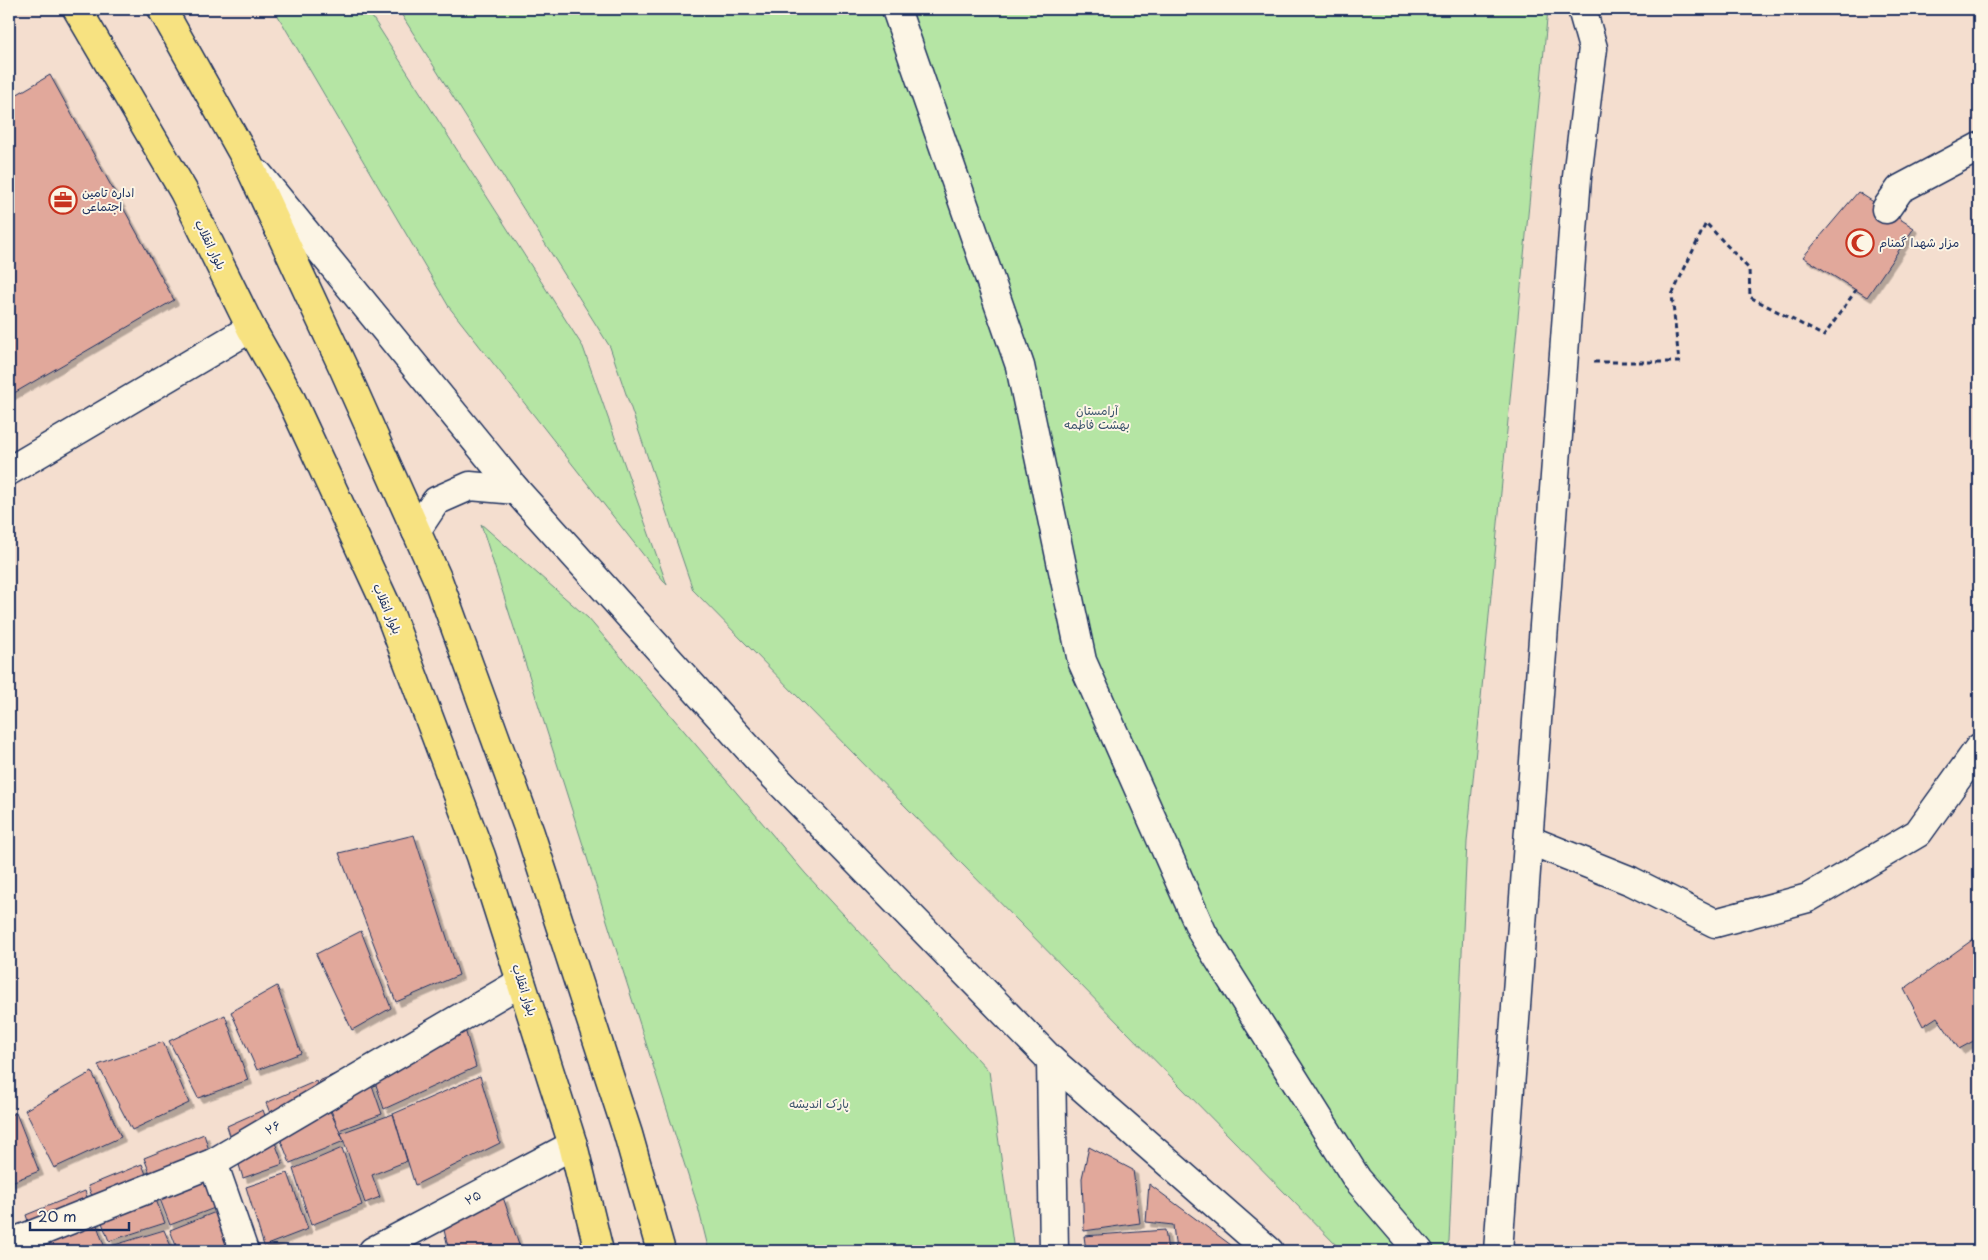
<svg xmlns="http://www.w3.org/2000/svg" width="1988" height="1260" viewBox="0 0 1988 1260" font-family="'Playpen Sans','Playpen Sans Arabic',sans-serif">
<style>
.green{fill:#b5e5a4;stroke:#688a81}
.building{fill:#e1a89b;stroke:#1b2f5e;filter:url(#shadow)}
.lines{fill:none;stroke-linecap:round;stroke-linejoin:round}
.minor-casing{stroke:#1b2f5e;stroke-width:31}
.tertiary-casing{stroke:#1b2f5e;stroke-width:31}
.secondary-casing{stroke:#1b2f5e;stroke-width:31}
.primary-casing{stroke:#1b2f5e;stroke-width:31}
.path{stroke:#1b2f5e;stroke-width:3;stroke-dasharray:5 4;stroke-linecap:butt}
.minor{stroke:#fcf5e5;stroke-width:28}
.tertiary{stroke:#fcf5e5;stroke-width:28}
.secondary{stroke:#fcf5e5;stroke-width:28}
.primary{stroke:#f7e281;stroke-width:28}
.labels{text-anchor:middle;stroke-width:4;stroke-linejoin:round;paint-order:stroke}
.poi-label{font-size:12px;fill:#1b2f5e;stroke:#fcf5e5;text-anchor:start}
.street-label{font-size:12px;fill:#1b2f5e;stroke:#fcf5e5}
.park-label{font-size:12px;fill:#3a536c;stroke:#fcf5e5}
</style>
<defs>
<filter id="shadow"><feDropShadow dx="4.5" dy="4.5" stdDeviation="0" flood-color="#0004"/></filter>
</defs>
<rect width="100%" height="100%" fill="#f4decf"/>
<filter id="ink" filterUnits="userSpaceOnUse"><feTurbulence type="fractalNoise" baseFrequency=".02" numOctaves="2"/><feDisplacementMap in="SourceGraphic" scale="10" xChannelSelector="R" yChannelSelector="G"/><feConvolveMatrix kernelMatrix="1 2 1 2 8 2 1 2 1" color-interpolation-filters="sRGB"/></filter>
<g filter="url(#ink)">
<g class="green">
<path d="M274,9h93l216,338 84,238 -218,-278z"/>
<path d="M398,9h1150l-81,833 -18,399 -5,10h-102l-649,-661 -83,-243z"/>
<path d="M481,524l107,94 217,255 184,198 25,180h-305l-11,-44z"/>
</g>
<g class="building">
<path d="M50,75l124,225 -165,96v-297z"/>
<path d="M1858,192l56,36 -47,69 -64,-40z"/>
<path d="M414,835l45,140 -63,27 -57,-149z"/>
<path d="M361,931l30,77 -39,22 -36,-76z"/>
<path d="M1975,938l4,4v96l-20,11 -22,-32 -14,9 -19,-37z"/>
<path d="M277,986l24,67 -44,17 -26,-58z"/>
<path d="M225,1015l23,65 -50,18 -29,-57z"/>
<path d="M462,1019l14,48 -92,42 -16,-48z"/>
<path d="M163,1042l26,61 -57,27 -34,-65z"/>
<path d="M364,1062l18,52 -43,16 -20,-49z"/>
<path d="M92,1072l29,65 -67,31 -29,-58z"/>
<path d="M480,1076l20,67 -85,42 -22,-71z"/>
<path d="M316,1081l28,60 -54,22 -24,-60z"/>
<path d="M263,1110l20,54 -40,14 -16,-52z"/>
<path d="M16,1113l23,58 -30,12v-68z"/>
<path d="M393,1114l14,47 -35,14 8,22 -15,6 -24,-70z"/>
<path d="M204,1134l21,70 -55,21 -26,-67z"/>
<path d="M1089,1147l44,23 7,53 -56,8 -2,-53z"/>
<path d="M342,1148l20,57 -51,20 -18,-56z"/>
<path d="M142,1164l23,59 -56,18 -21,-55z"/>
<path d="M288,1173l20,56 -44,17 -18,-59z"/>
<path d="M1149,1184l90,67h-63l-3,-26 -27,-3z"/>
<path d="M85,1191l21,60h-68l-12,-36z"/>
<path d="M503,1197l18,54h-72l-5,-21z"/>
<path d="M226,1208l12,43h-60l-8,-21z"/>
<path d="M164,1230l9,21h-63l-2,-4z"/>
<path d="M1165,1230l3,21h-82l-2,-15z"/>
</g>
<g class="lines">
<g class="minor-casing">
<g id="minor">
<path d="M896,9l124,357 62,295 121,273 154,245 62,72"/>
<path d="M1886,209l14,-20 79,-42"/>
<path d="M9,471l242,-143"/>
<path d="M1529,840l102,41 84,42 93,-25 110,-65 61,-85"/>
<path d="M1051,1060l3,191"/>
<path d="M213,1163l31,88"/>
<path d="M9,1244l204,-81 308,-181"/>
<path d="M373,1251l200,-106"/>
<path d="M1498,1251l79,-1074 16,-129 -11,-39"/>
</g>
</g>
<g class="tertiary-casing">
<path id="tertiary" d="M259,175l257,315 252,280 283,290 218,191"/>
</g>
<g class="secondary-casing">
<path id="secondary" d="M416,531l20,-30 34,-15 46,4"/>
</g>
<g class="primary-casing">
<g id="primary">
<path d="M77,9l107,183 67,136 39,69 98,212 93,247 92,289 26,106"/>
<path d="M162,9l85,152 96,206 95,213 92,253 98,301 33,117"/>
</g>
</g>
<path class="path" d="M1594,362h85l-7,-67 34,-72 43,46 1,28 74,39 32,-46"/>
<use href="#minor" class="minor"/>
<use href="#tertiary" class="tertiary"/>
<use href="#secondary" class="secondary"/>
<use href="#primary" class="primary"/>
</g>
</g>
<defs>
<g id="office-ring" transform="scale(1.4375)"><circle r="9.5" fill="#fcf5e5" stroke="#c8321e" stroke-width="1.5"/><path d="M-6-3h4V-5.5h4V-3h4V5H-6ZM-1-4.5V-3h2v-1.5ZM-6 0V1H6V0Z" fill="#c8321e"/></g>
<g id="mosque-ring" transform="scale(1.4375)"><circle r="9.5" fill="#fcf5e5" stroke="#c8321e" stroke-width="1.5"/><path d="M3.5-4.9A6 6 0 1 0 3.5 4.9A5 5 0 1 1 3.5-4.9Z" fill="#c8321e"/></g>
</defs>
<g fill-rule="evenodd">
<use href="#office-ring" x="63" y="200"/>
<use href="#mosque-ring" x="1860" y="243"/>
</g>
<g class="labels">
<g class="poi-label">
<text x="82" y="197">اداره تامین<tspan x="82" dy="14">اجتماعی</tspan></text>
<text x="1879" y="247">مزار شهدا گمنام</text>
</g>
<g class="street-label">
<text transform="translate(210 245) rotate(64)" y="4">بلوار انقلاب</text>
<text transform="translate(387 609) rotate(67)" y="4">بلوار انقلاب</text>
<text transform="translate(524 990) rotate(72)" y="4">بلوار انقلاب</text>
<text transform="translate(273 1128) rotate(-31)" y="4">۲۶</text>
<text transform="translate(473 1198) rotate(-28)" y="4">۲۵</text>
</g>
<g class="park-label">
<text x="1097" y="415">آرامستان<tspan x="1097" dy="14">بهشت فاطمه</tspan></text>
<text x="819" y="1108">پارک اندیشه</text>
</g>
</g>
<rect width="1988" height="1260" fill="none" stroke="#fcf5e5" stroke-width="30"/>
<rect x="15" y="15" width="1958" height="1230" fill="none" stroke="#1b2f5e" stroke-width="2" filter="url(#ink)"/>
<path d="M30 1222v8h99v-8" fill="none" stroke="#1b2f5e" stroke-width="2.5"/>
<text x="38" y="1222" font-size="15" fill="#1b2f5e" stroke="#fcf5e5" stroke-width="4" paint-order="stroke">20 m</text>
</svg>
